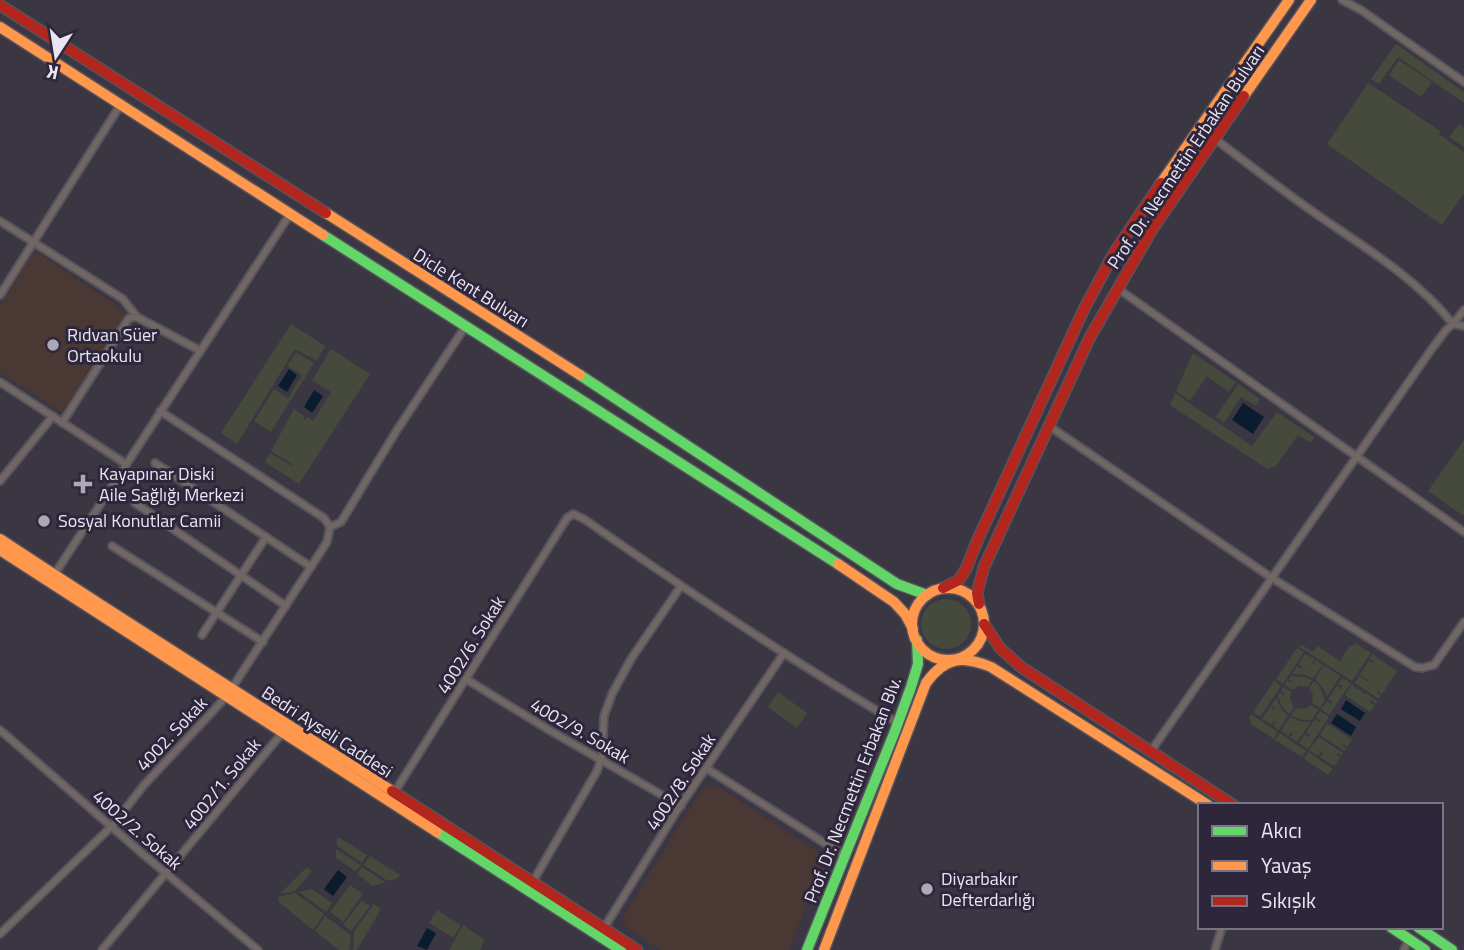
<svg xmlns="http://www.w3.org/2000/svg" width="1464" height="950" viewBox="0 0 1464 950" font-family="'Titillium Web',sans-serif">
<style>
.education{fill:#4a3835}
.green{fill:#454a3d}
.water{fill:#0a1d2e}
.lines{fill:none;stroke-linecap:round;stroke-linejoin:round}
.street-casing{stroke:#57535d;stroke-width:10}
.fast-casing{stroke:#57535d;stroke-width:13}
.slow-casing{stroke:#57535d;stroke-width:13}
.jam-casing{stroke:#57535d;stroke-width:13}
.street{stroke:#706663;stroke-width:6}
.fast{stroke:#63d668;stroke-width:10}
.slow{stroke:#ff974d;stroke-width:10}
.jam{stroke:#b3261e;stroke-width:10}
.poi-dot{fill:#aca8b5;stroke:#2e273c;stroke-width:2.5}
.labels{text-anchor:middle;stroke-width:6;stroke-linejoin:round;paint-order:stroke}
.street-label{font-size:18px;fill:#e9e5f3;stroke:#2e273c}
.poi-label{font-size:18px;fill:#e9e5f3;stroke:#2e273c;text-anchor:start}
</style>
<rect width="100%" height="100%" fill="#3a3642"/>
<g class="education">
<path d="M33,254h7l82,55 3,9 -63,94 -62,-39v-68z"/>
<path d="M717,786l108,71 -36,93h-129l-33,-22 -3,-5 -1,-6 79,-128z"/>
</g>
<g class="green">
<path d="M1396,44l68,48v11l-66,-46 -19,27 -8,-5z"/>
<path d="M1399,60l33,22 -11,15 -32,-22z"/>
<path d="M1368,83l72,48 -1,3 25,18v41l-22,32 -115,-81z"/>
<path d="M1459,124l5,4v19l-15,-10z"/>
<path d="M291,324l34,22 -8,15 -22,-12 -58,95 -16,-11z"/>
<path d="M331,349l39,25 -71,110 -34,-22 5,-9 22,13v-2l-21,-13 23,-42 10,7 -1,3 2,1 2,-3 6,4 18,-29 -19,-12z"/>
<path d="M296,352l18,11 -43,69 -17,-11 20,-32 14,9 14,-23 -15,-9z"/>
<path d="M1193,353l43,29 -7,10 -22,-16 -17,25 -14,-10z"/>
<path d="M1238,384l22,15 -4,7 -15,-9 -17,26 -8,-6z"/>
<path d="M1175,393l77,53 25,-34 37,25 -3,6 -13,-8 -22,31 -9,3 -97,-64z"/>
<path d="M1464,440v76l-36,-25z"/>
<circle cx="946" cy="624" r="25"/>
<path d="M1355,643l16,10 -19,28 -54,-35 4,-1 11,7 4,-6 23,15 10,-16 2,1z"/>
<path d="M1297,648l7,4 -21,32 -7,-5z"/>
<path d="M1305,654l10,5 -3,4 2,2 2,-5 7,5 -10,13 -12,-4h-9l5,-8 4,3 1,-3 -4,-2z"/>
<path d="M1372,654l25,17 -15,23 -4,-3 -1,2 4,2 -2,4 -24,-16 4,-7 16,10 -15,-11 9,-15 3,3 2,-2 -5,-2z"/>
<path d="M1324,665l16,11 -13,21 -4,-9 -8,-9z"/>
<path d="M1291,676l13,1 8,3 -4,7 -9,-1 -7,4 -7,-5 2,-5 4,3 1,-2 -4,-2z"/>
<path d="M1342,678l9,5 -22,32 -8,-6 6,-8 4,3 1,-3 -4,-2 9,-13 4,3 1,-3 -4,-2z"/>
<path d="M1274,681l7,5 -21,31 -7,-5z"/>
<path d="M1314,681l6,6 5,13 -5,8 -8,-5 1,-8 -4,-7z"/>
<path d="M1352,684l6,6 1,-1 5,5 2,-1 11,8 -1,3 -4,-4 -2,3 5,2 -5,7 -25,-17z"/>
<path d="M1283,687l8,5 -1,7 4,9 -5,6 -7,-7 -4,-10 1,-5 4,3 2,-2 -4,-2z"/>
<path d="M778,692l29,21 -10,15 -29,-21z"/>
<path d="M1276,698l6,12 6,6 -9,14 -6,-4 3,-3 -2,-2 -2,4 -10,-6 8,-12 4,3 1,-2 -4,-2z"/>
<path d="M1310,705l8,5 -6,10h-9l-12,-4 5,-8 9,1z"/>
<path d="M1320,711l9,6 -21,32 -9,-6 6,-9 4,4 1,-3 -4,-2 9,-14 4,3 1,-2 -4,-2z"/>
<path d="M1251,714l27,18 -4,7 -22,-14 -3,-7z"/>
<path d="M1290,717l9,4 12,1 -14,20 -7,-5 3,-3 -2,-2 -3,4 -7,-5z"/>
<path d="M1327,723l25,17 -5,7 -4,-3 -1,2 5,2 -3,3 -24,-16z"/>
<path d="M1280,733l26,18 -4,6 -27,-17z"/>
<path d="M1319,737l24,16 -2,3 -3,-3 -2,2 4,2 -6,9 -14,-9 3,-3 -2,-2 -3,4 -9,-6z"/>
<path d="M1308,752l25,17 -5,6 -24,-16z"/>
<path d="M337,838h3l27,17 -5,8 -25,-17z"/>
<path d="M336,849l25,16 -6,6 -19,-13z"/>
<path d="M370,856l30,19 -2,3 -10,3 -24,-16z"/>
<path d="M307,867l5,4 -17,20 -15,3z"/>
<path d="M362,867l23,15 -12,4 -16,-12z"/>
<path d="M350,885l13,9 -20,28 -13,-10z"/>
<path d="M312,889l20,14 -6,9 -27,-20z"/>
<path d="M295,893l29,21 -11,16 -34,-28 -1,-5z"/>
<path d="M362,900l8,6 -19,25 -8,-6z"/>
<path d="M374,904l7,5 -24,41h-4l1,-19z"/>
<path d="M437,910l24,15 -8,13 -24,-15z"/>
<path d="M325,916l26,19 -2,15h-10l-24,-19z"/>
<path d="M463,925l22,15 -5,10h-31z"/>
</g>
<g class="water">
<path d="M289,369l8,6 -10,17 -9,-6z"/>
<path d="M314,390l9,6 -11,17 -8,-6z"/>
<path d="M1243,403l21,14 -11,17 -21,-14z"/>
<path d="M1346,700l19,13 -5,8 -19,-12z"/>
<path d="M1337,714l19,13 -5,9 -20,-13z"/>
<path d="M338,870l9,7 -14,19 -9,-7z"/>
<path d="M427,928l9,5 -9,17 -10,-4z"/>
</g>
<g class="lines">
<g class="street-casing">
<g id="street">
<path d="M1342,0l19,10 103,72"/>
<path d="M1214,138c35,27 69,53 105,78 47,32 98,63 134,108l11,-14"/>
<path d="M0,221l123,78 14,18"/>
<path d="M1117,288l347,244"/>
<path d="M0,295l121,-191"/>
<path d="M0,382l126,82"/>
<path d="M160,411l164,107 6,9"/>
<path d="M62,423l67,-105 8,-1 62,33"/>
<path d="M1049,426l223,152 143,89 7,1 12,-3 30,-43"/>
<path d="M155,463l156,104"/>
<path d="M0,481l53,-65"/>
<path d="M135,503l151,103"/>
<path d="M330,527l11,-5 56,-92 68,-103"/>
<path d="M112,546l151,96"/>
<path d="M54,575l236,-361"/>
<path d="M202,635l64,-98"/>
<path d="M466,679l83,51 132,76"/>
<path d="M0,730l144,125 114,95"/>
<path d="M1151,751l280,-401 15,-20 7,-6 11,2"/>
<path d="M706,768l139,88"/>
<path d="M394,793l173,-275 6,-4 11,5c102,71 206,141 314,204"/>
<path d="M532,883l65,-112 5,-15 2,-40 8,-22 19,-35 50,-73"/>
<path d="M604,928l72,-116 108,-159"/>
<path d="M0,934l112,-108 32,-41 82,-88 92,-141 9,-14 3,-15"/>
<path d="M102,950l181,-218"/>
<path d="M1215,950l7,-23"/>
<path d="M1404,950l5,-11"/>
</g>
</g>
<g class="fast-casing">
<g id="fast">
<path d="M323,235l515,329"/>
<path d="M580,375l317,209 30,11"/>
<path d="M437,832l184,118"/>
<path d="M1391,927l34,23"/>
<path d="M1418,927l34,23"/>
<path d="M807,950l88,-219 16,-44 7,-23 -1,-24"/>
</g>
</g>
<g class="slow-casing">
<g id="slow">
<path d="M0,27l323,208"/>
<path d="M1244,96l67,-96"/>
<path d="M1161,183l128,-183"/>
<path d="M326,213l254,162"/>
<path d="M0,539c130,86 261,168 392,252"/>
<path d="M0,550l437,282"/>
<path d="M838,564l56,38 11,12 8,15"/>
<circle cx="948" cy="624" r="36"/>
<path d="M824,950l102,-267c19,-26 36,-28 65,-16l217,138"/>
</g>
</g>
<g class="jam-casing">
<g id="jam">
<path d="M0,5l326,208"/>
<path d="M943,588l16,-8 7,-11 12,-30 106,-230 30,-56 47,-70"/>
<path d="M979,604l-2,-11 7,-26 106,-230 63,-109 91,-132"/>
<path d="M984,624l16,24 21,19 212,138"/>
<path d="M392,791l245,159"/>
</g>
</g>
<use href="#street" class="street"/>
<use href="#fast" class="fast"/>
<use href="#slow" class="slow"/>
<use href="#jam" class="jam"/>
</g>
<g class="poi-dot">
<circle cx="53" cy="345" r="7"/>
<path d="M79.5 473.5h7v7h7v7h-7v7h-7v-7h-7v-7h7z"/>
<circle cx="44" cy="521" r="7"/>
<circle cx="927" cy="889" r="7"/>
</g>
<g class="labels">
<g class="street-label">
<text transform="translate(1186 157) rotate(-56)" y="6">Prof. Dr. Necmettin Erbakan Bulvarı</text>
<text transform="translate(471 288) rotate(32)" y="6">Dicle Kent Bulvarı</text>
<text transform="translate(471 645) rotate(-58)" y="6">4002/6. Sokak</text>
<text transform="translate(580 731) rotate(30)" y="6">4002/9. Sokak</text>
<text transform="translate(327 732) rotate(33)" y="6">Bedri Ayseli Caddesi</text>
<text transform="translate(172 734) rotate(-47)" y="6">4002. Sokak</text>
<text transform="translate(681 782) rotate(-57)" y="6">4002/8. Sokak</text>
<text transform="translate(222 784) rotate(-51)" y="6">4002/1. Sokak</text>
<text transform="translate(853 790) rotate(-69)" y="6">Prof. Dr. Necmettin Erbakan Blv.</text>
<text transform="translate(137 830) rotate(41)" y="6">4002/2. Sokak</text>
</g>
<g class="poi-label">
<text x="67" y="341">Rıdvan Süer<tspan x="67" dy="21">Ortaokulu</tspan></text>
<text x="99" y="480">Kayapınar Diski<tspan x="99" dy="21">Aile Sağlığı Merkezi</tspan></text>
<text x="58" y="527">Sosyal Konutlar Camii</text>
<text x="941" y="885">Diyarbakır<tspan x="941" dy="21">Defterdarlığı</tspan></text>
</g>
</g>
<rect x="1198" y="803" width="245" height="126" fill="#2e273c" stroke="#797385" stroke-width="2"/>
<rect x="1212" y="826" width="35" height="10" fill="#63d668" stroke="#797385" stroke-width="2"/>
<text x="1261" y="838" font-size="21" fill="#e9e5f3">Akıcı</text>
<rect x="1212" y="861" width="35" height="10" fill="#ff974d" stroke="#797385" stroke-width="2"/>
<text x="1261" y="873" font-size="21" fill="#e9e5f3">Yavaş</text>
<rect x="1212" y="896" width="35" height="10" fill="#b3261e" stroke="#797385" stroke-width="2"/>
<text x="1261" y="908" font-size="21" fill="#e9e5f3">Sıkışık</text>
<g transform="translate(56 56) rotate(192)" stroke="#2e273c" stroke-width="5" paint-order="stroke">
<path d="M0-5L12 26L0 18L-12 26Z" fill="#e9e5f3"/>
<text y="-10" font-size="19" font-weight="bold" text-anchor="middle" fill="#e9e5f3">K</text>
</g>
</svg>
